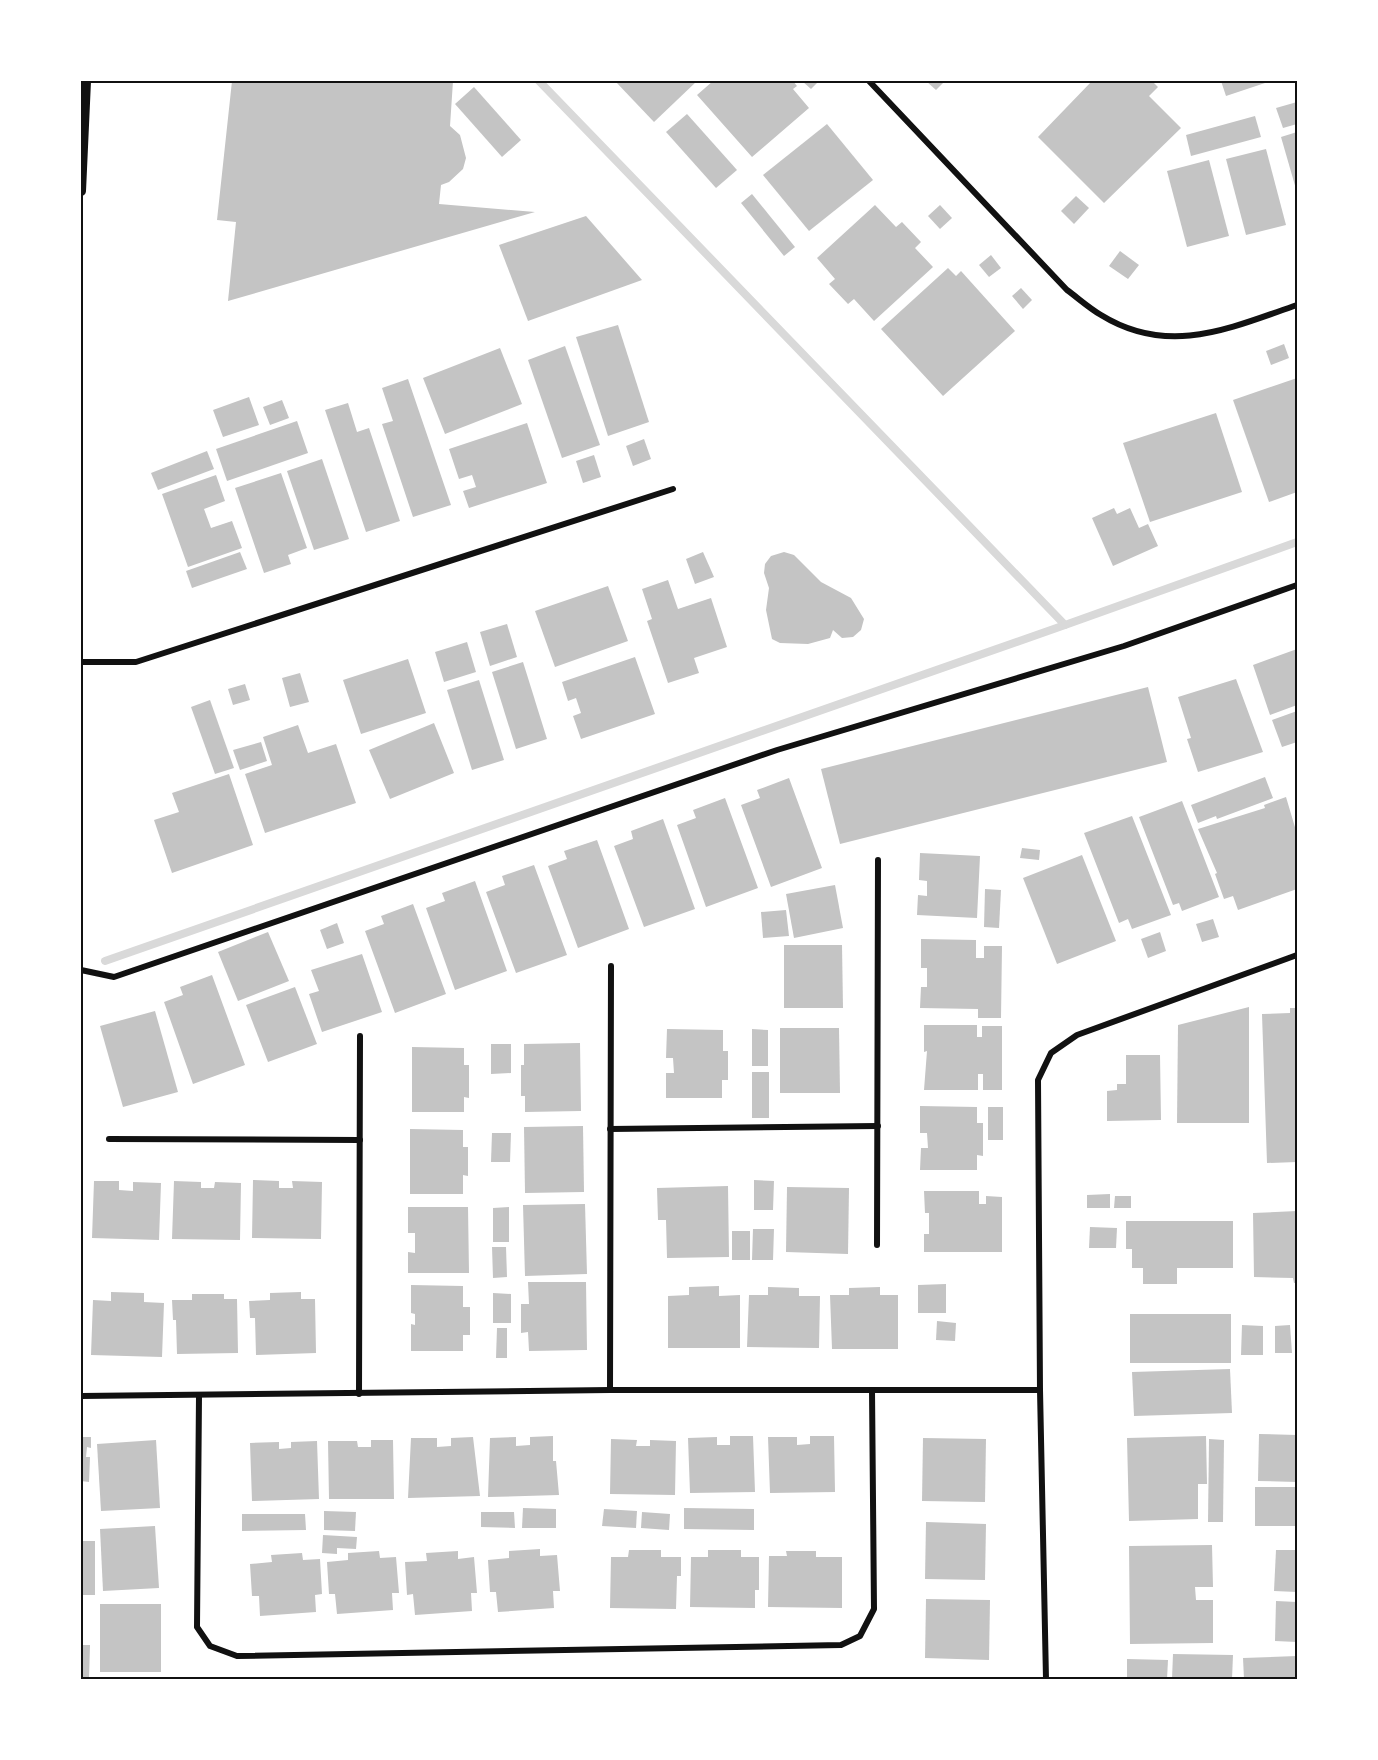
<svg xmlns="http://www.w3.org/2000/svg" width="1378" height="1760" viewBox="0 0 1378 1760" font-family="'PT Sans Narrow',sans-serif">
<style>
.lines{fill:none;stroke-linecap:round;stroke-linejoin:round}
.stream{stroke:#d9d9d9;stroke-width:8}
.building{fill:#c4c4c4}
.minor{stroke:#111;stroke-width:6}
.tertiary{stroke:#111;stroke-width:10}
.neatline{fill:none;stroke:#111;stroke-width:2}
</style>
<rect width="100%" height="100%" fill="#fff"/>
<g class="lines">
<g class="stream">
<path d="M539,81l526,544 232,-83"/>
<path d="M105,961l960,-336"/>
</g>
</g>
<g class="building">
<path d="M232,81h221l-3,45 10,9 6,23 -3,11 -14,13 -8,3 -2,19 96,8 -307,89 8,-79 -19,-2z"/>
<path d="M615,81h82l-43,41z"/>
<path d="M713,81h80l4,5 -4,3 16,19 -57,49 -55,-62z"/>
<path d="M802,81h17l-8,8z"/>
<path d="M926,81h19l-9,9z"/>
<path d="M1092,81h60l6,6 -9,9 32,32 -77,75 -66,-66z"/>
<path d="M1221,81h50l-45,15z"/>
<path d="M474,87l47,53 -19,17 -47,-53z"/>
<path d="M1297,102v22l-14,4 -7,-20z"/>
<path d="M687,114l50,56 -21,18 -50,-56z"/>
<path d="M1255,116l6,21 -70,19 -5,-21z"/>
<path d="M827,124l46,56 -64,51 -46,-56z"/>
<path d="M1297,132v57h-1l-15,-52z"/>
<path d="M1266,149l20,76 -40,10 -20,-76z"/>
<path d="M1209,160l20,76 -42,11 -20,-76z"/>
<path d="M752,194l43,53 -11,9 -43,-53z"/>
<path d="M1076,196l13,12 -15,16 -13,-13z"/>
<path d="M875,205l21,22 6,-5 19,20 -6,6 18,19 -59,54 -20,-22 -6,5 -19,-20 6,-5 -18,-21z"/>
<path d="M940,205l12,13 -12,11 -12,-13z"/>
<path d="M586,216l56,64 -114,41 -29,-76z"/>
<path d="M1120,251l19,14 -11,14 -19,-13z"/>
<path d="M991,255l10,13 -12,9 -10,-12z"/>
<path d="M948,268l8,8 5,-5 54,60 -72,65 -62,-67z"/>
<path d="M1021,288l11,12 -9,9 -11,-13z"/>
<path d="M618,325l31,97 -41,14 -32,-99z"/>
<path d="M1284,344l5,14 -18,7 -5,-14z"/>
<path d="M565,346l35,99 -38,13 -34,-98z"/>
<path d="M500,348l22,56 -77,30 -22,-56z"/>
<path d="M1297,378v114l-28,10 -36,-102z"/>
<path d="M408,379l43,126 -38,12 -31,-93 11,-3 -11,-33z"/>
<path d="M249,397l10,28 -36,12 -10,-27z"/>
<path d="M282,400l7,18 -19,7 -7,-18z"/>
<path d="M348,403l9,29 12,-4 31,93 -34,11 -41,-122z"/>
<path d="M1216,413l26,79 -92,30 -27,-79z"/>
<path d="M297,421l11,32 -81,28 -11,-32z"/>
<path d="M527,423l20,60 -78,25 -6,-17 13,-4 -4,-12 -13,4 -10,-30z"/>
<path d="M644,439l7,20 -18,7 -7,-20z"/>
<path d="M207,451l7,18 -56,21 -7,-17z"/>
<path d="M594,455l7,22 -18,6 -7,-22z"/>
<path d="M322,459l27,80 -35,11 -27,-79z"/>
<path d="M281,473l26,75 -19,7 3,9 -27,9 -29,-85z"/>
<path d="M216,475l9,26 -21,8 7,19 21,-7 10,27 -54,19 -26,-73z"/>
<path d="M1114,508l3,6 13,-6 9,20 9,-4 10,22 -45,20 -21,-48z"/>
<path d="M240,552l7,17 -55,19 -6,-17z"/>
<path d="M703,552l11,25 -19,7 -9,-25z"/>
<path d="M784,552l10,3 27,27 30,16 13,21 -3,11 -8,7 -11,1 -9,-8 -3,8 -22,6 -28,-1 -8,-4 -6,-29 3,-22 -5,-15 1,-9 6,-8z"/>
<path d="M668,580l10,29 33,-11 16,49 -33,11 5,15 -31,10 -21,-62 5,-2 -10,-30z"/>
<path d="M608,586l20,55 -73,26 -20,-56z"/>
<path d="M507,624l10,33 -27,9 -10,-34z"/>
<path d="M467,642l9,30 -32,10 -9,-30z"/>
<path d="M1297,649v56l-27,10 -17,-50z"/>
<path d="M635,657l20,57 -74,25 -8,-23 8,-3 -5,-15 -8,3 -6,-19z"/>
<path d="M408,659l18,54 -65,21 -18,-54z"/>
<path d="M523,662l24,77 -31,10 -24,-77z"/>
<path d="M300,673l9,29 -19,5 -8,-29z"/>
<path d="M1236,679l27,73 -65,20 -11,-33 4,-1 -13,-41z"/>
<path d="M479,680l25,80 -32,10 -25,-80z"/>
<path d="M245,684l5,16 -17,5 -5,-16z"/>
<path d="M1148,687l19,75 -327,82 -19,-75z"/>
<path d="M210,700l24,68 -19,6 -24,-67z"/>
<path d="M1297,711v31l-15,5 -10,-27z"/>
<path d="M434,723l20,50 -64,26 -21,-49z"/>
<path d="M298,725l10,28 28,-9 20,59 -91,30 -20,-59 27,-9 -9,-28z"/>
<path d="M261,742l6,19 -27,9 -7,-20z"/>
<path d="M229,774l24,71 -81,28 -18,-53 25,-8 -7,-19z"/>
<path d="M1265,777l8,21 -56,21 -1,-3 -18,7 -7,-18z"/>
<path d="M789,778l33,90 -51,19 -30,-82 19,-7 -3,-8z"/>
<path d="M1286,797l11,37v55l-59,21 -5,-14 -9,3 -9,-25 2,-1 -19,-44 67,-21 -1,-3z"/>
<path d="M725,798l33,90 -52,19 -29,-82 19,-7 -3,-8z"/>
<path d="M1182,801l37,96 -37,14 -3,-8 -6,2 -34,-88z"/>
<path d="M1132,816l39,99 -39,14 -4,-10 -9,4 -35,-90z"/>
<path d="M663,819l32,90 -51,18 -30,-81 19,-7 -2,-8z"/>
<path d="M597,840l32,89 -51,19 -30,-82 19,-7 -3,-8z"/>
<path d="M1022,848l18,2 -1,10 -19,-2z"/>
<path d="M920,853l60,3 -3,62 -60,-3 1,-20 9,1v-15l-8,-1z"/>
<path d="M1082,855l34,86 -59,23 -34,-86z"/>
<path d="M534,865l33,90 -51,18 -30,-81 19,-7 -3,-9z"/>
<path d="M475,881l32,90 -52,19 -29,-82 19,-7 -3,-8z"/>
<path d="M835,885l8,43 -49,10 -8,-44z"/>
<path d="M985,889l16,1 -2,38 -15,-1z"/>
<path d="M413,904l33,90 -51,19 -30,-82 19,-7 -3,-8z"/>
<path d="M786,910l3,26 -26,2 -2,-26z"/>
<path d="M1213,919l6,18 -17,5 -6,-18z"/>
<path d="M337,923l7,20 -17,6 -7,-19z"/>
<path d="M268,932l21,49 -51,20 -20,-49z"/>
<path d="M1160,932l6,19 -18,7 -7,-19z"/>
<path d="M921,939l55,1v18h8v-12h18l-1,72h-23v-9l-58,-1 1,-21h6v-19h-6z"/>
<path d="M784,945h58l1,63h-59z"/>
<path d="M362,954l20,58 -60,20 -13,-38 10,-3 -8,-21z"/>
<path d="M212,975l33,90 -52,19 -29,-82 19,-7 -3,-8z"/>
<path d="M295,987l22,57 -49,18 -22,-57z"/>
<path d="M1249,1007v116h-72l1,-98z"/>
<path d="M1290,1008h7v154l-30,1 -5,-149 28,-1z"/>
<path d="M155,1011l23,81 -55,15 -23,-81z"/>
<path d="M924,1025h53v12h5v-11h20v64h-19v-16h-5v16h-54l3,-39 -3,1z"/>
<path d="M780,1028h59l1,65h-60z"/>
<path d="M667,1029l56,1v21h5v29h-6v18h-56v-25h8l-1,-15h-7z"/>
<path d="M752,1029l16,1v36h-16z"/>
<path d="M580,1043l1,68 -56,1v-16h-4v-31h3v-21z"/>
<path d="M491,1044h20v29l-20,1z"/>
<path d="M412,1047l52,1v17h5v33l-5,-1v15h-52z"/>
<path d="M1126,1055h34l1,65 -54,1v-30l10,-1v-6h9z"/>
<rect x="752" y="1072" width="17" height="46"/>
<path d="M920,1106l57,1v16h6v33l-6,-1v15h-57l1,-22h7l-1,-15h-7z"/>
<rect x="988" y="1107" width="15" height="33"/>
<path d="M583,1126l1,66 -59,1 -1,-66z"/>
<path d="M410,1129l53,1v17h5v29l-5,-1v19h-53z"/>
<path d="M492,1133h19l-1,29h-19z"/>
<path d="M253,1180l26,1v7h14l-1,-7 30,1 -1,57 -69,-1z"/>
<path d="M754,1180l20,1 -1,29h-19z"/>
<path d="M94,1181h25v9l14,1v-9l28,1 -2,57 -67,-2z"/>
<path d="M174,1181l27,1v6h13l1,-6 26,1 -1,57 -68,-1z"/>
<path d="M728,1186l1,71 -62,1 -1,-38h-8l-1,-32z"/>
<path d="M787,1187l62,1 -1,66 -62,-2z"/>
<path d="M924,1191h55v13h7v-8l16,1v55h-78v-18h5v-21h-4z"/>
<path d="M1110,1194v14h-23v-13z"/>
<path d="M1115,1196h16v12h-17z"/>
<path d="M585,1204l2,70 -62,2 -2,-71z"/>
<path d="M408,1207h60l1,66h-61v-21l7,1v-20h-7z"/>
<path d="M509,1207v35h-16v-34z"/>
<path d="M1297,1211v72h-3l-1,-5 -39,-1 -1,-64z"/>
<path d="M1126,1221h107v47h-56v16h-34v-16h-11v-19h-6z"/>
<path d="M1090,1227l27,1 -1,20h-27z"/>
<path d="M753,1229h21l-1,31h-21z"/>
<rect x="732" y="1231" width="18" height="29"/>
<path d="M492,1247h14l1,30 -14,1z"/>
<path d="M528,1282h58l1,68 -58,1 -1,-19 -7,1v-29h8z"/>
<path d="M946,1284v29h-28v-28z"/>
<path d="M411,1285l52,1v21h7v28h-7v16h-52v-27l4,1v-11l-4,-1z"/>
<path d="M719,1286v10l21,-1v53h-72v-52l21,-1v-8z"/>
<path d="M768,1287l31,1v8h21l-1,52 -72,-1 2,-52h19z"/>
<path d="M880,1287v8h18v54h-66l-2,-54h19v-7z"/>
<path d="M111,1292l33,1v9l20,1 -2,54 -71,-2 2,-55 18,1z"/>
<path d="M301,1292v7h14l1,54 -60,2 -1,-37h-5l-1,-17 21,-1v-7z"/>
<path d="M493,1293l18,1v29h-18z"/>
<path d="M192,1294h32v5h13l1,54 -61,1 -1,-34h-3l-1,-20h20z"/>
<rect x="1130" y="1314" width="101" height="49"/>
<path d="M937,1321l19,2 -1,18 -19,-1z"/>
<path d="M1242,1325l21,1v29h-22z"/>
<path d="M1290,1325l2,28h-17v-27z"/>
<path d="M497,1328h10v30h-11z"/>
<path d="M1230,1369l2,44 -98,3 -2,-44z"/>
<path d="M1259,1434l38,1v47l-39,-1z"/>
<path d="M553,1436v25h3l3,34 -71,2 2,-59 26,-1v9l14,-1v-8z"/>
<path d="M730,1436h23l2,56 -65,1 -2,-55 29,-1v8h13z"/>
<path d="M810,1436h24l1,56 -65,1 -2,-56h29v8l13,-1z"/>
<path d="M1206,1436l1,48h-9v35l-69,2 -2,-83z"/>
<path d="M81,1437h10v11l-4,-1 -1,10h4l-1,25 -8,-1z"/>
<path d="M473,1437l7,59 -72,2 3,-60h26v9l14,-1v-8z"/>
<path d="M923,1438l63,1 -1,63 -63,-1z"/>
<path d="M611,1439l26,1 -1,6h14v-6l26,1 -1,54 -65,-1z"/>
<path d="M1209,1439l15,1 -1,82h-15z"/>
<path d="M156,1440l4,68 -59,3 -4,-67z"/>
<path d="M371,1440h22l1,59h-65l-1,-58h29l1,6h13z"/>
<path d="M317,1441l2,58 -67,2 -2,-58 29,-1v7l12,-1v-6z"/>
<rect x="1255" y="1487" width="42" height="39"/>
<path d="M523,1508l33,1v19h-34z"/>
<path d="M684,1508l70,1v21l-70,-1z"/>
<path d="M604,1509l33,2 -1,17 -34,-2z"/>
<path d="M324,1511l32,1 -1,19 -31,-1z"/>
<path d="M481,1512h33l1,16 -34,-1z"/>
<path d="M642,1512l28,2 -1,16 -28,-2z"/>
<path d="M242,1514h63l1,16 -64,1z"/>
<path d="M926,1522l60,2 -1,56 -60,-1z"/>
<path d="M155,1526l4,62 -56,3 -3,-62z"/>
<path d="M323,1535l34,2 -1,12 -19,-1v6l-15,-1z"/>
<rect x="81" y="1541" width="14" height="54"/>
<path d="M1212,1545l1,42h-18l1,13h17v43l-83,1 -1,-98z"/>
<path d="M540,1549v7l17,-1 3,36h-7l1,17 -56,4 -2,-20h-6l-2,-32 21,-2v-7z"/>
<path d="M629,1550h32v7h20v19h-4l-1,33 -66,-1 1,-51h17z"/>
<path d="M708,1550h33v7h18v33h-4v18l-65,-1 1,-50h17z"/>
<path d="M1276,1550h21v42l-23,-1z"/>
<path d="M379,1551l1,7 16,-1 3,36h-7l1,17 -56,4 -2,-20h-6l-2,-32 21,-2v-7z"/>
<path d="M458,1551v8l16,-2 3,36h-6l1,18 -57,4 -2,-21 -6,1 -2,-33 22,-1 -1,-8z"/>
<path d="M786,1551h30v6h26v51l-74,-1 1,-51h18z"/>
<path d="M302,1553l1,7 17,-1 2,35 -7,1 1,17 -56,4 -1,-20h-7l-2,-32 22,-2 -1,-7z"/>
<path d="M926,1599l64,1 -1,60 -64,-2z"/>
<path d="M1276,1601l21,1v40l-22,-1z"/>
<rect x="100" y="1604" width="61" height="68"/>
<path d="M81,1645h9l-1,34h-8z"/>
<path d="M1173,1654l60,1 -1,24h-60z"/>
<path d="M1297,1656v23h-53l-1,-21z"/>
<path d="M1127,1659l41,1 -1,19h-40z"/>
</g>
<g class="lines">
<g class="minor">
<path d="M869,81l198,209c11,8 22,18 34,25 68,42 129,13 196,-10"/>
<path d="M81,662h55l537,-173"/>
<path d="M81,970l33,7 663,-227 347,-104 173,-61"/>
<path d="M610,1129l268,-3"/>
<path d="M109,1139l251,1"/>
<path d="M877,1245l1,-385"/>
<path d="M610,1390l1,-424"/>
<path d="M359,1394l1,-358"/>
<path d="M81,1396l529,-6h430"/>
<path d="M199,1396l-2,231 13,19 27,10 604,-11 19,-9 14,-27 -2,-219"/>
<path d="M1046,1679l-6,-289 -2,-310 13,-27 26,-18 220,-80"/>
</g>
<path class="tertiary" d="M81,191l5,-110"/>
</g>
<rect width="1378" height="1760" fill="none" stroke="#ffffff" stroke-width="165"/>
<rect x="82" y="82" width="1214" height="1596" class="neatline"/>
</svg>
